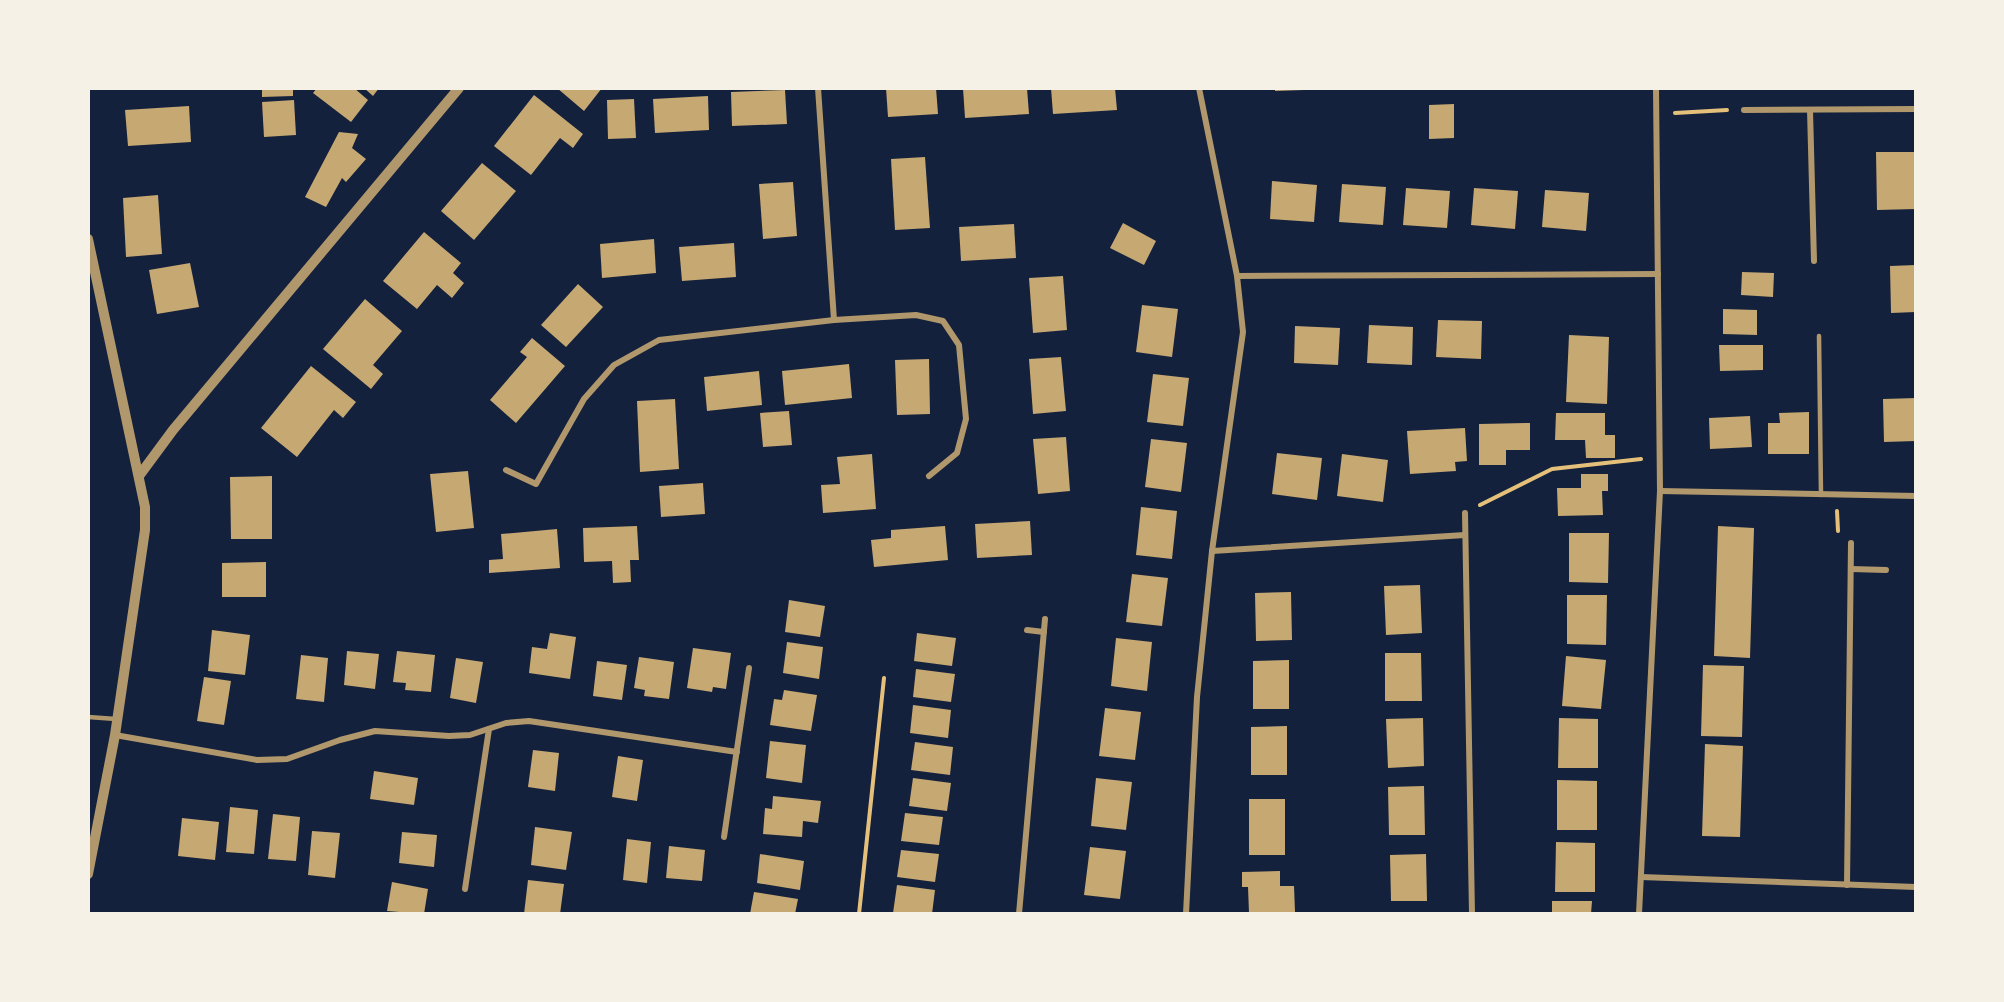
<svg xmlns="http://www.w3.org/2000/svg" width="2004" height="1002" viewBox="0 0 2004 1002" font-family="'Nunito Sans',sans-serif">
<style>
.building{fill:#c6a872}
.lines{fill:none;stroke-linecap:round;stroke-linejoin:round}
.path{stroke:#e5c07b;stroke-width:4}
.service{stroke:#b1986c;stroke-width:4.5}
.minor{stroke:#b1986c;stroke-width:6}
.tertiary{stroke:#b1986c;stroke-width:10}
</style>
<rect width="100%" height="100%" fill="#14213d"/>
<g class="building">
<path d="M262,88h31v8l-31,1z"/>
<path d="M317,88h37l14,12 -17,22 -38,-29z"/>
<path d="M364,88h15l-6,8z"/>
<path d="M557,88h45l-18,23z"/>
<path d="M886,88h50l2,26 -50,3z"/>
<path d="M963,88h64l2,26 -64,4z"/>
<path d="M1051,88h64l2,22 -64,4z"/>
<path d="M1275,88h29v2l-29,1z"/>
<path d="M785,90l2,34 -55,2 -1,-34z"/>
<path d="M534,95l49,39 -10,14 -13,-10 -29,37 -37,-29z"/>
<path d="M708,96l1,34 -54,3 -2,-34z"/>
<path d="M634,99l2,39 -28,1 -1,-39z"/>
<path d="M294,100l2,35 -32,2 -2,-35z"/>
<path d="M1454,104v34l-25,1v-34z"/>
<path d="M189,106l2,36 -63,4 -3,-36z"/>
<path d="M339,132l19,2 -6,14 14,11 -20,23 -4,-4 -16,29 -21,-10z"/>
<path d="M1876,152h40v57l-39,1z"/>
<path d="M925,157l5,71 -35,2 -4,-71z"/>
<path d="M482,163l34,28 -42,49 -33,-29z"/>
<path d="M1272,181l45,4 -3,37 -44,-3z"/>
<path d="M793,182l4,54 -34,3 -4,-55z"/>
<path d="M1342,184l44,3 -3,38 -44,-3z"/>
<path d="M1406,188l44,3 -3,37 -44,-3z"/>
<path d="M1474,188l44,3 -3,38 -44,-4z"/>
<path d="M1545,190l44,3 -3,38 -44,-4z"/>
<path d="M158,195l4,59 -36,3 -3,-59z"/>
<path d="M1123,223l33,18 -12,24 -34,-17z"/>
<path d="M1014,224l2,34 -55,3 -2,-34z"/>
<path d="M424,232l37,31 -8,10 11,10 -12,15 -15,-13 -20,24 -34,-28z"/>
<path d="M654,239l2,34 -54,5 -2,-34z"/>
<path d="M734,243l2,34 -54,4 -3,-34z"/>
<path d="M190,263l9,44 -42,7 -8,-44z"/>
<path d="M1916,265v47l-25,1 -1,-47z"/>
<path d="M1742,272l32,1 -1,24 -32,-2z"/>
<path d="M1063,276l4,54 -34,3 -4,-55z"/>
<path d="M578,284l25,23 -37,40 -25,-22z"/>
<path d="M365,299l37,32 -29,34 10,9 -12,15 -48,-40z"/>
<path d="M1142,305l36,4 -6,48 -36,-5z"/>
<path d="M1723,309l34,1v25l-34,-1z"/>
<path d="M1438,320l44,1 -1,38 -45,-2z"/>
<path d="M1369,325l44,2 -1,38 -45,-2z"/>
<path d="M1295,326l45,2 -2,37 -44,-2z"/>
<path d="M1569,335l40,2 -2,67 -41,-2z"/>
<path d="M532,338l33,28 -49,57 -26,-23 37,-43 -7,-5z"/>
<path d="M1719,345h44v25l-43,1z"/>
<path d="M1061,357l5,54 -33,3 -4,-55z"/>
<path d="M929,359l1,55 -33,1 -2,-55z"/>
<path d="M849,364l3,34 -67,7 -3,-34z"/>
<path d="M311,366l45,36 -13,16 -9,-8 -37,47 -36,-29z"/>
<path d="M759,371l3,34 -55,6 -3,-34z"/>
<path d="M1153,374l36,4 -6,48 -36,-4z"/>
<path d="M1916,398v43l-32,1 -1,-43z"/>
<path d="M675,399l4,70 -39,3 -3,-71z"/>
<path d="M789,411l3,34 -29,2 -3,-34z"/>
<path d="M1809,412v42h-41v-31h12l-1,-10z"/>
<path d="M1556,413h49v22h10v23h-29l-1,-18h-30z"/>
<path d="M1750,416l2,31 -42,2 -1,-31z"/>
<path d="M1530,423v27h-24v15h-27v-41z"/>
<path d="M1465,428l2,33 -12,1 1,9 -46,3 -3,-43z"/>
<path d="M1066,437l4,54 -32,3 -5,-55z"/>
<path d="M1151,439l36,4 -6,49 -36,-5z"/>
<path d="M1277,453l45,5 -5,42 -45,-6z"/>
<path d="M872,454l4,55 -53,4 -2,-28 19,-1 -3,-27z"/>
<path d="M1342,454l46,6 -5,42 -46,-6z"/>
<path d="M468,471l6,57 -38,4 -6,-58z"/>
<path d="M1581,474h27v17h-6l1,24 -45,1 -1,-28h24z"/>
<path d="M272,476v63h-41l-1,-62z"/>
<path d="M703,483l2,31 -44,3 -2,-31z"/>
<path d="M1141,507l36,4 -5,48 -36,-4z"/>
<path d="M1030,521l2,34 -55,3 -2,-34z"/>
<path d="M637,526l2,34h-9l1,22 -18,1 -1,-22 -28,1 -1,-34z"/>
<path d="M945,526l3,34 -74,7 -3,-27 20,-2v-8z"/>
<path d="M1718,526l36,2 -4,130 -36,-2z"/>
<path d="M557,529l3,39 -71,5v-13l14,-1 -2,-25z"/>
<path d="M1569,533h40l-1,50 -39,-1z"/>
<path d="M266,562v35h-44v-34z"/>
<path d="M1132,574l36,4 -6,48 -36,-4z"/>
<path d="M1420,585l2,48 -36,2 -2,-49z"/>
<path d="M1291,592l1,48 -36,1 -1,-48z"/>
<path d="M1567,595h40l-1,50 -39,-1z"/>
<path d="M789,600l36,6 -5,31 -35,-5z"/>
<path d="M212,630l38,5 -5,40 -37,-4z"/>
<path d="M550,633l26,4 -6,42 -41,-6 3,-26 15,2z"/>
<path d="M917,633l39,5 -4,28 -38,-5z"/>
<path d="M1116,638l36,4 -5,49 -36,-5z"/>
<path d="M787,642l36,5 -4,32 -36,-6z"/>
<path d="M693,648l38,5 -5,36 -13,-2 -1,5 -25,-4z"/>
<path d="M347,651l32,3 -4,35 -31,-4z"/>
<path d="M397,651l38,4 -4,37 -26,-2 1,-7 -13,-1z"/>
<path d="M1385,653h36l1,48h-37z"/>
<path d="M301,655l27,3 -4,44 -28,-3z"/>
<path d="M1566,656l40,4 -5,49 -39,-3z"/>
<path d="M639,657l35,5 -5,37 -25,-3 1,-6 -11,-2z"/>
<path d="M456,658l27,4 -7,41 -26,-5z"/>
<path d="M1289,660v49h-36v-48z"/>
<path d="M597,661l30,4 -5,35 -29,-4z"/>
<path d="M1703,665l41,1 -2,71 -41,-1z"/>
<path d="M916,669l39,5 -4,28 -38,-5z"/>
<path d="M204,677l27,4 -7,44 -27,-4z"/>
<path d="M784,690l33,5 -6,36 -41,-6 4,-26 8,1z"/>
<path d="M913,705l38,5 -3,28 -38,-5z"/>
<path d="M1105,708l36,4 -6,48 -36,-4z"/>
<path d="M1423,718l1,48 -36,2 -2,-49z"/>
<path d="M1559,718l39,1v49h-40z"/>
<path d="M1287,726v49h-36v-48z"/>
<path d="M770,741l36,4 -4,38 -36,-5z"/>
<path d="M915,742l38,5 -3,28 -39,-5z"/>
<path d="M1705,744l38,2 -3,91 -38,-1z"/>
<path d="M533,750l26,3 -4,38 -27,-4z"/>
<path d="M618,756l25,4 -6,41 -25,-4z"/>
<path d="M374,771l44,7 -4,27 -44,-6z"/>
<path d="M913,778l38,5 -4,28 -38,-5z"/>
<path d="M1096,778l36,4 -6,48 -35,-4z"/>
<path d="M1557,780l40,1v49h-40z"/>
<path d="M1424,786l1,49h-36l-1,-48z"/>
<path d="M773,796l48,5 -3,22 -15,-2 -1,16 -39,-3 2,-26 7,1z"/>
<rect x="1249" y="799" width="36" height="56"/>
<path d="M230,807l28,3 -4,44 -28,-2z"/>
<path d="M905,813l38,4 -4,28 -38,-4z"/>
<path d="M273,814l27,3 -4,44 -28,-2z"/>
<path d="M182,818l37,4 -4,38 -37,-4z"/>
<path d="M535,827l37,5 -6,38 -35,-5z"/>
<path d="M312,831l28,2 -5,45 -27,-3z"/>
<path d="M402,832l35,3 -3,32 -35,-4z"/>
<path d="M627,839l24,3 -4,41 -24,-3z"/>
<path d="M1556,842l39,1v49h-40z"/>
<path d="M669,846l36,4 -3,31 -36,-3z"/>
<path d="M1090,847l36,4 -6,48 -36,-4z"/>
<path d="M901,850l38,4 -4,28 -38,-5z"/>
<path d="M760,854l44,7 -4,29 -43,-7z"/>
<path d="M1426,854l1,47h-36l-1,-46z"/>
<path d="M1280,871v15h14l1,26 -46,1 -1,-26h-6v-15z"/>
<path d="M528,880l36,4 -4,30h-36z"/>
<path d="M392,882l36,7 -4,25 -37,-3z"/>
<path d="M897,885l38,5 -3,24 -39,-1z"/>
<path d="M754,892l44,7 -3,15h-45z"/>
<path d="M1552,901h40l-1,13h-39z"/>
</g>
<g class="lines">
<g class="path">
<path d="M1675,113l52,-3"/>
<path d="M1480,505l72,-36 89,-10"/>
<path d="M1837,511l1,20"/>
<path d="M859,914l25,-236"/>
</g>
<g class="service">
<path d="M1819,336l2,159"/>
<path d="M88,717l28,2"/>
</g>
<g class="minor">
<path d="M818,88l16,232"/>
<path d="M1199,88l38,188 421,-2"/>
<path d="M1744,110l172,-1"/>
<path d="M1810,110l4,151"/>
<path d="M506,470l30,14 48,-85 30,-34 45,-25 175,-20 82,-5 27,6 16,24 7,74 -9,34 -28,23"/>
<path d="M1660,491l256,5"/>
<path d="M1465,513l7,401"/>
<path d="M1212,551l253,-16"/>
<path d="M1851,569l35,1"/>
<path d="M1027,630l17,2"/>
<path d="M115,735l142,25 30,-1 53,-19 35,-9 74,5 21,-1 36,-12 23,-2 208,31"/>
<path d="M724,837l25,-169"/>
<path d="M1641,877l275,10"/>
<path d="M1847,885l4,-342"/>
<path d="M465,889l24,-160"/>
<path d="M1019,914l26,-295"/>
<path d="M1186,914l11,-217 15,-146 31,-219 -6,-56"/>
<path d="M1639,914l21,-423 -4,-403"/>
</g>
<g class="tertiary">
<path d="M88,239l57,268v23l-30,205 -27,139"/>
<path d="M139,476l34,-46 286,-342"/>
</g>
</g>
<rect width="2004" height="1002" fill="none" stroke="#f6f1e7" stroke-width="180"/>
</svg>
